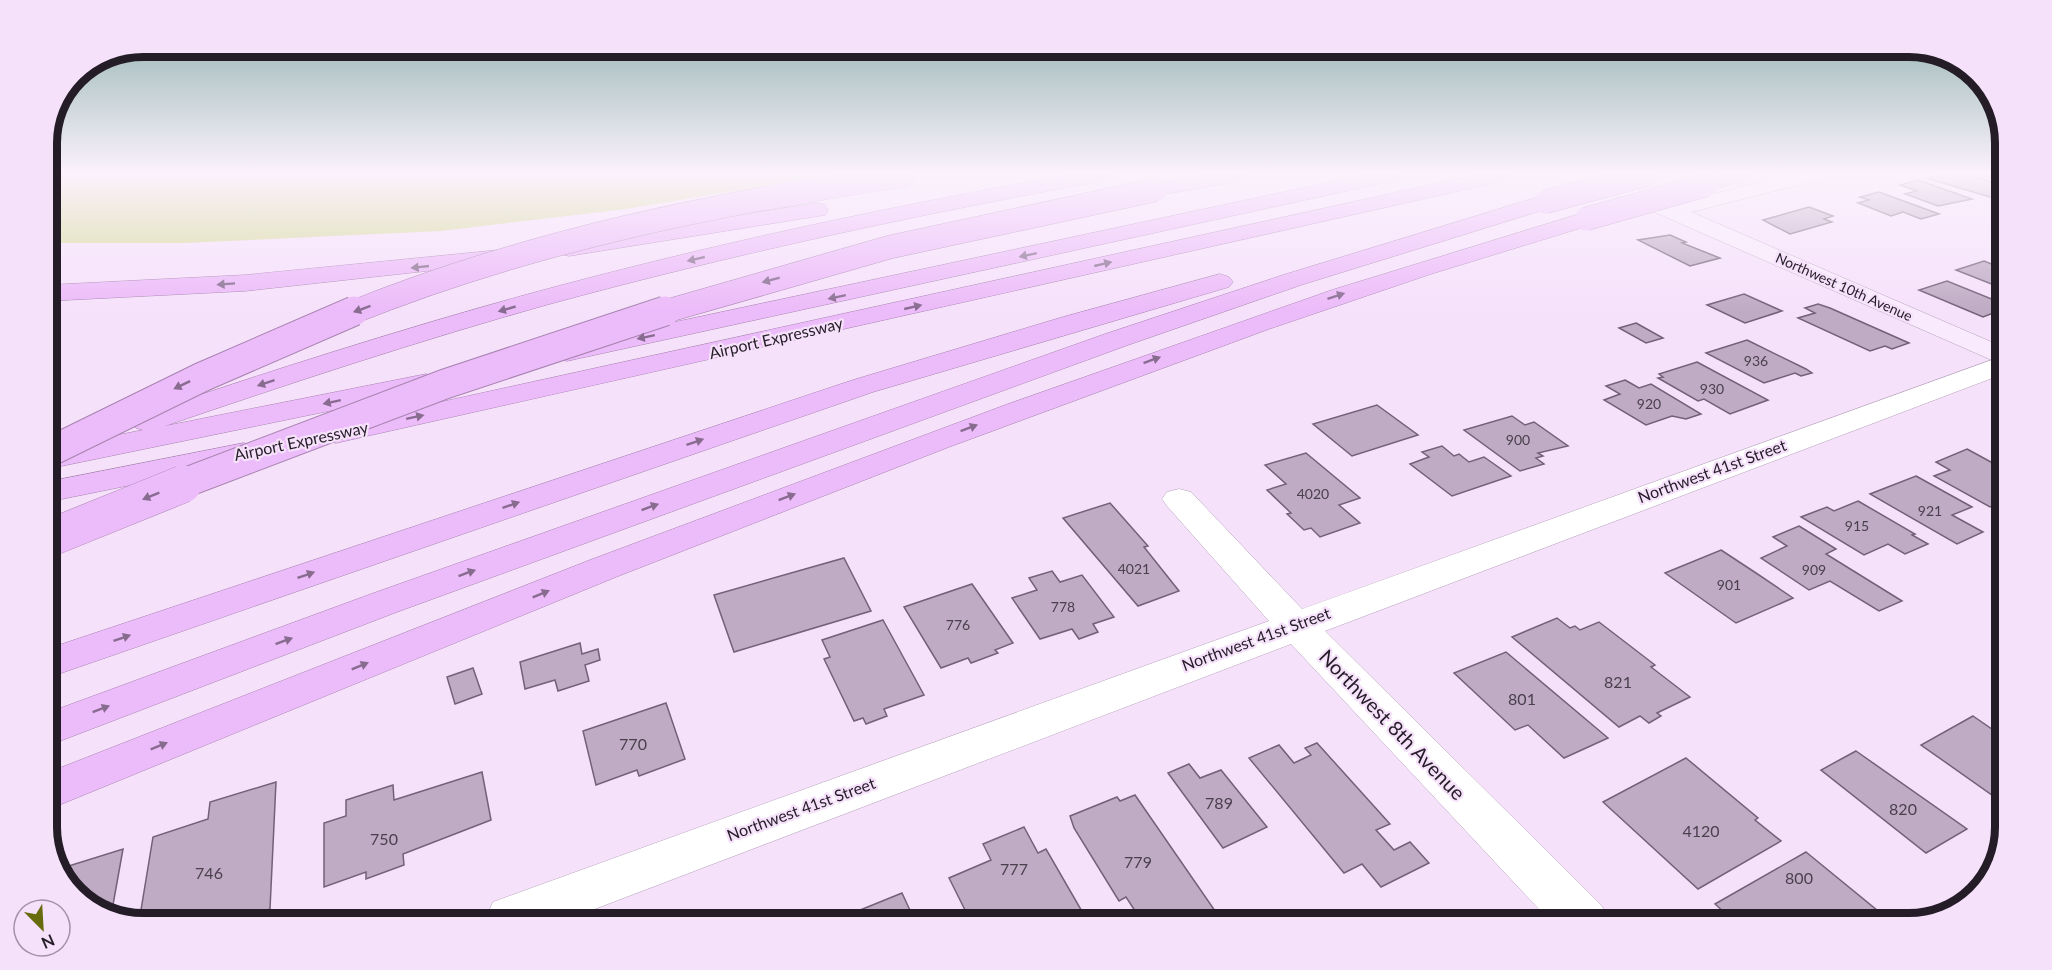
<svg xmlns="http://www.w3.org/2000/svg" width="2052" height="970" viewBox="0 0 2052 970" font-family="Lato,sans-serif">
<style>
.green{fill:#d4da98}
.building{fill:#bfabc4;stroke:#736178;stroke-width:1.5}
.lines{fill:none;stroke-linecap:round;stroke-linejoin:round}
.street-casing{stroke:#b5a1ba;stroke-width:1}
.secondary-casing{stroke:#b5a1ba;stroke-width:1}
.highway-casing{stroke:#a683af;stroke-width:1}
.street{fill:#fff;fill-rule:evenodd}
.secondary{fill:#f9ebfd;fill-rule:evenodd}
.highway{fill:#ecbbf9;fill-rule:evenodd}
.highway-bridge-far2-casing{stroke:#a683af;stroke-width:24;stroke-linecap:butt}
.highway-bridge-far1-casing{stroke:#a683af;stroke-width:31;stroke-linecap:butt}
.highway-bridge-casing{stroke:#a683af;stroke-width:38;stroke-linecap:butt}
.highway-bridge-far2{stroke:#ecbbf9;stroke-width:23}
.highway-bridge-far1{stroke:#ecbbf9;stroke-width:29}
.highway-bridge{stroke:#ecbbf9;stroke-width:37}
.oneway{fill:#886c90}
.labels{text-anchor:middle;stroke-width:4.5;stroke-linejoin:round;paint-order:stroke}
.far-street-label{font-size:14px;fill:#241c26;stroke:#f6e1fb}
.number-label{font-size:14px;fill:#4b404e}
.street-label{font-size:16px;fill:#241c26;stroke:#f6e1fb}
.near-number-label{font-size:16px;fill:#4b404e}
.near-street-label{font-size:20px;fill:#241c26;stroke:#f6e1fb}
.rim{fill:none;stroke:#241c26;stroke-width:8}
</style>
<rect width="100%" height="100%" fill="#f6e1fb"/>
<path class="green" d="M47,175h783l-204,34 -185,22 -257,12h-137z"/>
<g class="building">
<path d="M1940,175h31l34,12v5l-15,5 -64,-19z"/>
<path d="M1980,175h25v8z"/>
<path d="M1918,180l54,19 -34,7 -33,-12 12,-3 -17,-6z"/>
<path d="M1879,192l60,22 -18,5 -18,-7 -12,4 -33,-13 11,-3 -9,-3z"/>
<path d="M1809,207l24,9 -9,3 8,3 -42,12 -27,-14z"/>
<path d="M1670,235l16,7 -4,1 38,15 -30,8 -52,-26z"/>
<path d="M1984,261l20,8v20l-48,-19z"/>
<path d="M1947,281l57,23v5l-21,8 -64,-27z"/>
<path d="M1744,294l38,17 -37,12 -38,-18z"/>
<path d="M1818,304l12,4 79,35 -17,6 -7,-3 -15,5 -72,-33 17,-5 -10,-5z"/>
<path d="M1636,323l27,15 -17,5 -27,-15z"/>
<path d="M1747,340l59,29 6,4 -11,3 -6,-3 -31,10 -58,-30z"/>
<path d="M1697,362l71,38 -38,14 -26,-15 -6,2 -40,-23 5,-1 -4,-3z"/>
<path d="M1625,380l14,8 12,-4 50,30 -15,5 -14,-3 -26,9 -42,-25 16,-6 -14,-8z"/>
<path d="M1377,405l41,30 -66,21 -39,-32z"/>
<path d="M1512,416l13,9 9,-3 34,24 -30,7 5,3 -7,2 8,6 -24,7 -56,-41z"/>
<path d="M1442,446l12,10 5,-2 10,8 15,-5 27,19 -59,20 -42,-32 19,-7 -7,-5z"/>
<path d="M1967,449l35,19v34l-12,5 -56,-31 16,-6 -14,-8z"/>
<path d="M1306,453l54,45 -21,7 21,18 -40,14 -9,-9 -7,2 -17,-16 4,-1 -24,-23 19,-6 -21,-19z"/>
<path d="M1916,476l56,31 -20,8 31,17 -26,12 -87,-50z"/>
<path d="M1858,501l57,33 -3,1 16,9 -23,10 -17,-10 -24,11 -63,-38 26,-10 7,4z"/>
<path d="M1110,503l38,43 -4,1 35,44 -41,15 -75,-88z"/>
<path d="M1799,526l37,23 -10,5 76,47 -23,10 -49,-30 -21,9 -48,-32 26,-12 -14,-9z"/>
<path d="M1721,550l35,23 37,25 -57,25 -71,-50z"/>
<path d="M844,558l27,53 -137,41 -20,-57z"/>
<path d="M1052,571l8,11 22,-7 32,42 -21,7 5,8 -19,7 -7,-10 -32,10 -28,-41 25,-8 -8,-12z"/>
<path d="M972,584l41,59 -18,7 3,3 -27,10 -3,-5 -27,10 -37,-61z"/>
<path d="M1557,618l13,10 5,-2 5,4 19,-8 56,43 -4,2 39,30 -33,16 4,3 -12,7 -9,-7 -21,11 -107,-90z"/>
<path d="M883,620l41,75 -40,14 3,7 -21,8 -3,-6 -9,3 -30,-62 6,-2 -8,-17z"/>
<path d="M580,643l2,11 16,-5 2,11 -15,5 4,16 -31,10 -3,-11 -30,9 -5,-27z"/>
<path d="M1506,652l102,86 -44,20 -36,-33 -13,5 -61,-57z"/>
<path d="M473,668l9,26 -27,10 -8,-27z"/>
<path d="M666,703l19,56 -46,17 -2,-6 -41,15 -13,-54z"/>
<path d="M1973,716l26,18v66l-78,-55z"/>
<path d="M1317,743l73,81 -14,6 18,20 16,-8 19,21 -48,24 -19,-23 -18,9 -95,-115 30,-13 15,18 17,-8 -6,-7z"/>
<path d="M1856,751l111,78 -41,24 -105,-83z"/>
<path d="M1686,758l72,60 -3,2 26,21 -83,48 -95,-87z"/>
<path d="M1189,764l11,14 21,-8 46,57 -44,21 -55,-75z"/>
<path d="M482,772l9,48 -88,34 1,11 -38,14v-7l-42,15v-64l22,-7v-16l47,-15 1,15z"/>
<path d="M276,782l-6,127 -22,8 -108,-1 13,-79 55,-18 2,-17z"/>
<path d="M1135,795l87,126 -81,-1 -15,-23 -7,4 -45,-73 -4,-12 47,-19 3,4z"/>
<path d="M1024,827l14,26 8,-4 41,71h-117l-21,-42 42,-18 -8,-16z"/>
<path d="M123,849l-12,67h-5l-43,-35 -4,-12z"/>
<path d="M1806,852l72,59 -21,12h-121l-21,-19z"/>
<path d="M902,893l12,26h-76z"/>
</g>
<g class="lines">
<g class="street-casing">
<path id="street" d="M2003,356v18l-678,257 277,275 7,16h-58l-260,-278 -720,274h-85l7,-16 776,-281 -102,-115 -5,-7 5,-7 12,-3 12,3 111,117z"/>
</g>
<g class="secondary-casing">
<path id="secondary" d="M1575,175h28l68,29 120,-29h34l-3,4 -131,33 312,135v18l-424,-186z"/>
</g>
<g class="highway-casing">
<g id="highway">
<path d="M1069,175h44l-4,4 -7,2c-187,34 -373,74 -556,124 -128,36 -255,78 -381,121l261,-52 10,3 5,6 -5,6 -389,80v-20l96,-19 -7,-2 -4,-6 4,-6c129,-43 258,-85 389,-121 179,-49 361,-88 544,-120z"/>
<path d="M1205,175h45l-4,4 -7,2 -84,15 -8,-1 -3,-5 3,-5z"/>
<path d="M1364,175h39l-4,4 -7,2 -825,180 -10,-2 -4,-6 4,-6 10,-2z"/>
<path d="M1476,175h38l-4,4 -7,2 -1167,262 -11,-2 -5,-7 5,-7 11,-2z"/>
<path d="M1720,175h34l-4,4 -44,12 -8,-1 -3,-5 3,-5z"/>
<path d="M1545,195l8,2 3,5 -3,5 -252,78 -173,60 -731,267 -350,134v-33l324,-119 737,-261 175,-58z"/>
<path d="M817,203l8,2 3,5 -3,5 -256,41 -8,-2 -4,-5 4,-5 8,-2z"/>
<path d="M1586,212l8,2 3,5 -3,5 -163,50 -162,55 -320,118 -333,130 -569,233v-37l543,-213 418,-156 324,-114z"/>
<path d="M500,250l9,2 3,5 -3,5 -264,29 -198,10v-16l198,-10z"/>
<path d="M1220,274l9,3 4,5 -4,5 -356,105 -826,286v-29l806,-269 210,-63z"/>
<path d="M244,443l11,3 5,7 -5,7 -208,42v-20z"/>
</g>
</g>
<use href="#street" class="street"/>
<use href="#secondary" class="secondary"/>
<use href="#highway" class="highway"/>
<g class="highway-bridge-far2-casing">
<g id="highway-bridge-far2">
<path d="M1545,202l101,-27"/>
<path d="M1586,219l120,-34"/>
<path d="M351,313c178,-72 367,-110 556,-138"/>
<path d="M660,313l230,-66 265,-57"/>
</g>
</g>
<g class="highway-bridge-far1-casing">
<g id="highway-bridge-far1">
<path d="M47,453l155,-76 152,-66"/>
<path d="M179,485l266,-101 220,-73"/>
</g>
</g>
<g class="highway-bridge-casing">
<path id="highway-bridge" d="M47,539l136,-55"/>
</g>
<use href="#highway-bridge-far2" class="highway-bridge-far2"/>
<use href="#highway-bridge-far1" class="highway-bridge-far1"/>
<use href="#highway-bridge" class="highway-bridge"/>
</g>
<defs><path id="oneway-solid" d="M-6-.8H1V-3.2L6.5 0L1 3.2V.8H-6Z" transform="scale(1.5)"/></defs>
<g class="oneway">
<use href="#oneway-solid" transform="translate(1028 255) rotate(168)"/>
<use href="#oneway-solid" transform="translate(696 259) rotate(167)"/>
<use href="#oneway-solid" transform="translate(1103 264) rotate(-13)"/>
<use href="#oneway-solid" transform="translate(420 267) rotate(174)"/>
<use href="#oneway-solid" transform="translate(771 280) rotate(165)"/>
<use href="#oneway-solid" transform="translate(226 284) rotate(176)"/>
<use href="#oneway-solid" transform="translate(1336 296) rotate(-18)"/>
<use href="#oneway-solid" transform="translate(837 297) rotate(168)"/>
<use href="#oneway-solid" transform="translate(913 307) rotate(-13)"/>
<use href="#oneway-solid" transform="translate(362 309) rotate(160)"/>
<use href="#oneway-solid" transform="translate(507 309) rotate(164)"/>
<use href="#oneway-solid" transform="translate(646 337) rotate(168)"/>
<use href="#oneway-solid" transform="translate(1152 360) rotate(-20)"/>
<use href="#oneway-solid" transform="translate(266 383) rotate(162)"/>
<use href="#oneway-solid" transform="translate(182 385) rotate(154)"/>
<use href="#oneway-solid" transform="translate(332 402) rotate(168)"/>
<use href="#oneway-solid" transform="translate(415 417) rotate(-12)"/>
<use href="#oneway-solid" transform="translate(969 428) rotate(-21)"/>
<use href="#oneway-solid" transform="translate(695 442) rotate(-19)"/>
<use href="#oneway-solid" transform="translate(151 496) rotate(158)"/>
<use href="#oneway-solid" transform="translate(787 497) rotate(-21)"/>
<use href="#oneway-solid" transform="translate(511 505) rotate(-19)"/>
<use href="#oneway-solid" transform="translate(650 507) rotate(-20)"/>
<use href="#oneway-solid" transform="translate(467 573) rotate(-20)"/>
<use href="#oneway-solid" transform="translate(306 575) rotate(-19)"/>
<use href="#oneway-solid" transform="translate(541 594) rotate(-22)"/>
<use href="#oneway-solid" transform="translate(122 638) rotate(-19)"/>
<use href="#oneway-solid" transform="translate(284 641) rotate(-20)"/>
<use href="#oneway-solid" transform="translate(360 666) rotate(-22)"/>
<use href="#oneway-solid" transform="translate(101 709) rotate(-21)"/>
<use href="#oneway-solid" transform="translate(159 746) rotate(-22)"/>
</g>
<linearGradient id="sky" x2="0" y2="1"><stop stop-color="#8aadab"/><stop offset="0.56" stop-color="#fbf2fd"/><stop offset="1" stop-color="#fbf2fd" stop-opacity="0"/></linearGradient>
<rect width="2052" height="310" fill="url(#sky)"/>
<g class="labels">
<g class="far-street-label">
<text transform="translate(1844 287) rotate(24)" y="5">Northwest 10th Avenue</text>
</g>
<g class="number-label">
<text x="1756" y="366">936</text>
<text x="1712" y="394">930</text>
<text x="1649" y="409">920</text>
<text x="1518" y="445">900</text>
<text x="1313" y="499">4020</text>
<text x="1930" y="516">921</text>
<text x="1857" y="531">915</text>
<text x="1134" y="574">4021</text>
<text x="1814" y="575">909</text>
<text x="1729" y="590">901</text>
<text x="1063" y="612">778</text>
<text x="958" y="630">776</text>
</g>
<g class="street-label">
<text transform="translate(776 338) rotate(-13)" y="6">Airport Expressway</text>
<text transform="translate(301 441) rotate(-12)" y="6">Airport Expressway</text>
<text transform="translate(1712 471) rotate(-20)" y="6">Northwest 41st Street</text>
<text transform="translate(1256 639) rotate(-20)" y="6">Northwest 41st Street</text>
<text transform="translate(801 809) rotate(-20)" y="6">Northwest 41st Street</text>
</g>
<g class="near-number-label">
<text x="1618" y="688">821</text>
<text x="1522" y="705">801</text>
<text x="633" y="750">770</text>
<text x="1219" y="809">789</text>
<text x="1903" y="815">820</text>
<text x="1701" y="837">4120</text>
<text x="384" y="845">750</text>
<text x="1138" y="868">779</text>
<text x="1014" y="875">777</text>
<text x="209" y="879">746</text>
<text x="1799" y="884">800</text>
</g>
<g class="near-street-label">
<text transform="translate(1392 725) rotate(46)" y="7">Northwest 8th Avenue</text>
</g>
</g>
<path d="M0 0H2052V970H0ZM143 57H1909A86 86 0 0 1 1995 143V827A86 86 0 0 1 1909 913H143A86 86 0 0 1 57 827V143A86 86 0 0 1 143 57Z" fill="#f6e1fb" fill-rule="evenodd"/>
<path class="rim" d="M143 57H1909A86 86 0 0 1 1995 143V827A86 86 0 0 1 1909 913H143A86 86 0 0 1 57 827V143A86 86 0 0 1 143 57Z"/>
<g transform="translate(42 928) rotate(156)"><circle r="28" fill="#f6e1fb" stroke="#a292a6" stroke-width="1.5"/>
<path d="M0-4.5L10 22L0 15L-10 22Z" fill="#676b0d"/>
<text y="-9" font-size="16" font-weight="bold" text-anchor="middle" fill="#241c26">N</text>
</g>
</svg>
